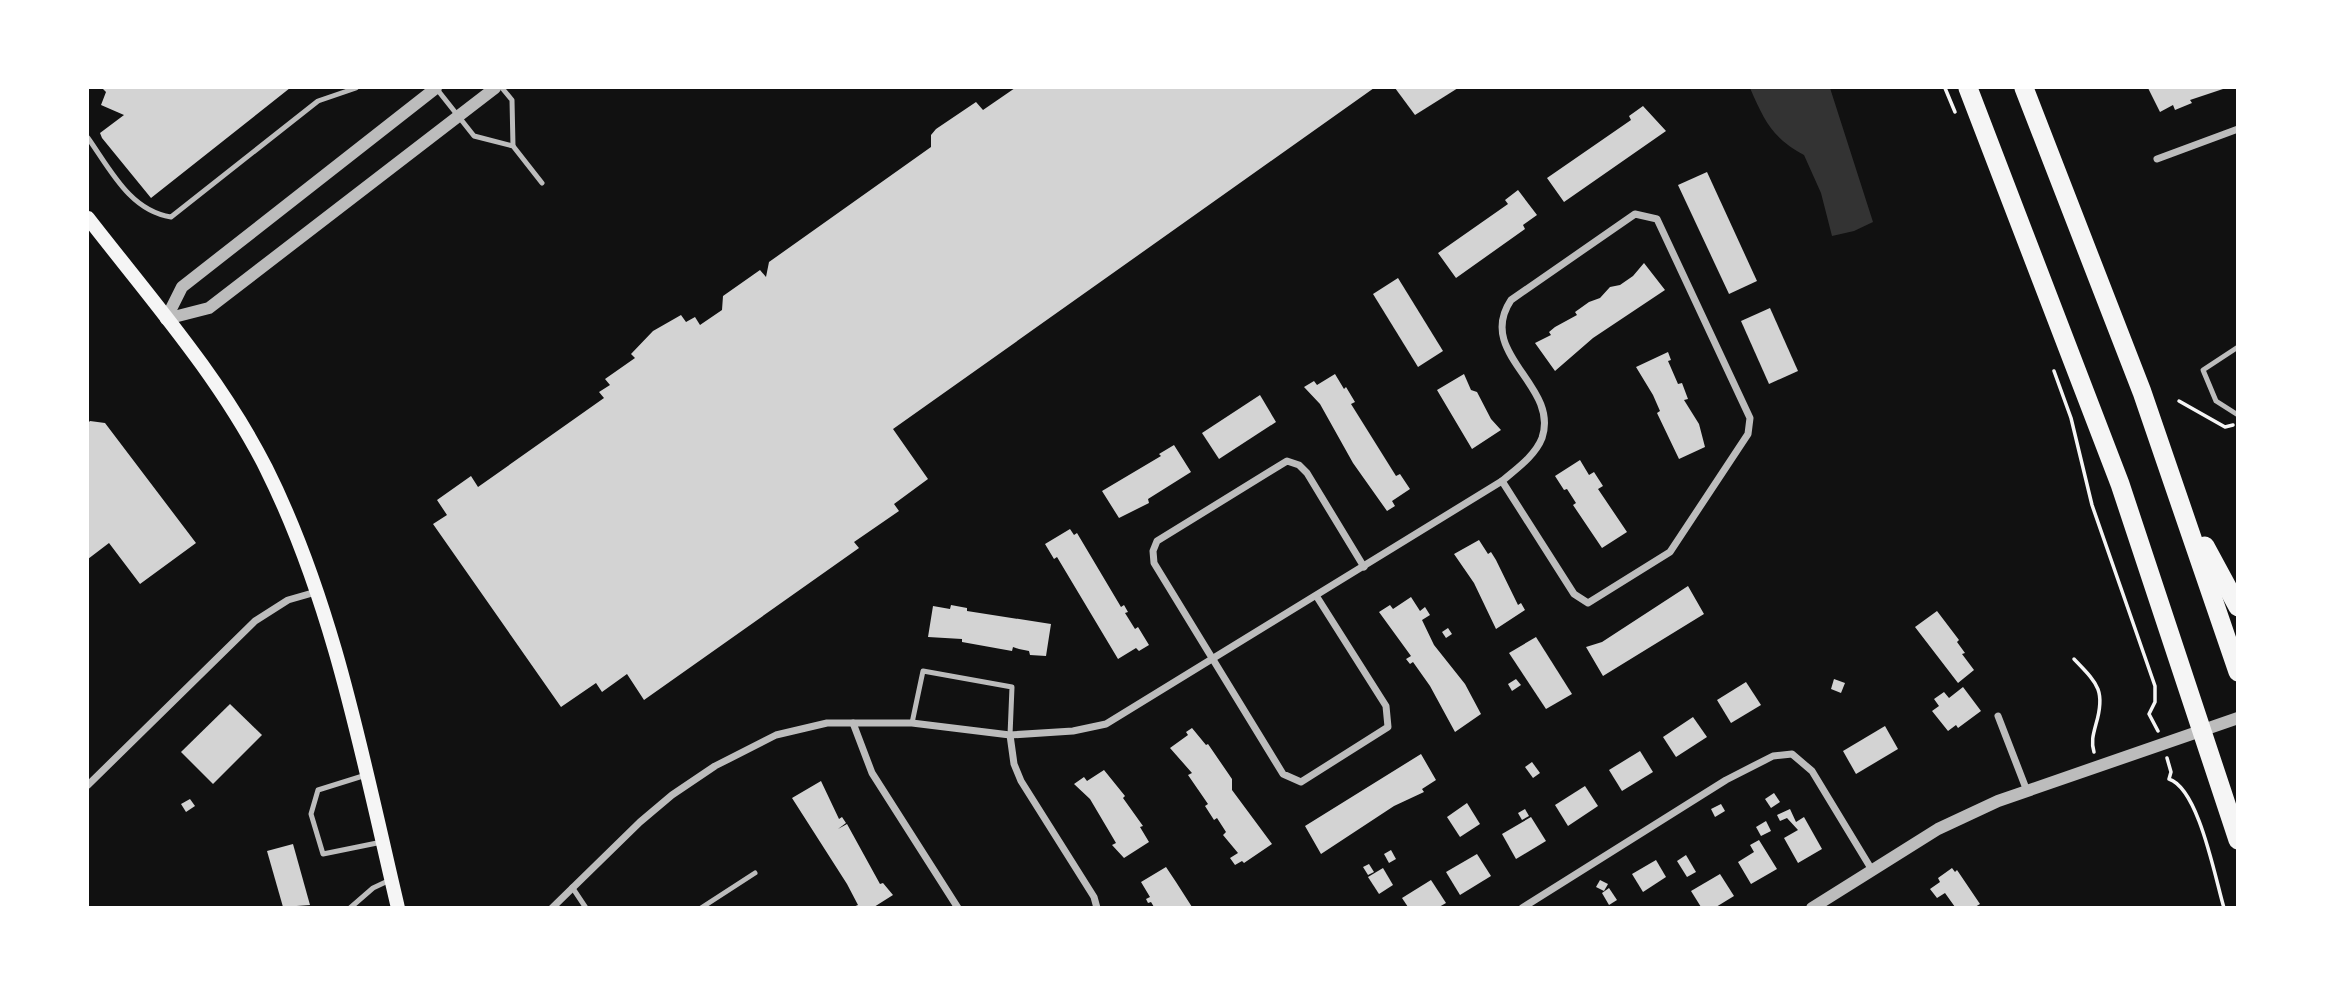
<svg xmlns="http://www.w3.org/2000/svg" width="2325" height="995" viewBox="0 0 2325 995" font-family="'Noto Sans',sans-serif">
<style>
.water{fill:#333}
.building{fill:#d3d3d3}
.lines{fill:none;stroke-linecap:round;stroke-linejoin:round}
.path{stroke:#f5f5f5;stroke-width:3.5}
.service{stroke:#bcbcbc;stroke-width:5}
.minor{stroke:#bcbcbc;stroke-width:7}
.tertiary{stroke:#bcbcbc;stroke-width:12}
.secondary{stroke:#f5f5f5;stroke-width:14}
.trunk{stroke:#f5f5f5;stroke-width:19}
</style>
<rect width="100%" height="100%" fill="#111"/>
<path class="water" d="M1750,88h80l43,134 -19,9 -22,5 -11,-43 -17,-38c-32,-17 -40,-35 -54,-67z"/>
<g class="building">
<path d="M102,88h188l-139,110 -49,-60 -2,-5 24,-18 -23,-10 5,-13z"/>
<path d="M1015,88h359l-481,341 35,50 -34,25 5,7 -45,31 5,6 -215,152 -17,-26 -25,18 -6,-9 -35,24 -128,-183 14,-9 -10,-15 34,-24 7,11 126,-89 -5,-6 11,-7 -5,-6 30,-21 -4,-4 22,-23 28,-16 5,7 9,-5 5,8 22,-15 1,-14 37,-26 6,7 3,-15 162,-115v-12l5,-6 40,-27 7,8z"/>
<path d="M1395,88h63l-43,27z"/>
<path d="M2148,88h78l-36,12 2,3 -17,7 -2,-5 -13,7z"/>
<path d="M1643,106l23,25 -102,71 -17,-24 84,-58 -2,-4z"/>
<path d="M1707,172l50,109 -28,13 -51,-109z"/>
<path d="M1518,190l19,25 -14,10 2,4 -69,49 -18,-25 70,-49 -3,-4z"/>
<path d="M1644,263l21,27 -72,48 -38,33 -20,-28 16,-8 -2,-3 6,-5 22,-12 -2,-3 14,-10 11,-4 10,-11 10,-2 13,-9z"/>
<path d="M1398,278l45,73 -25,16 -45,-73z"/>
<path d="M1770,308l28,63 -29,13 -28,-63z"/>
<path d="M1668,352l3,8 -3,1 10,23 4,-1 6,16 -4,1 15,24 6,23 -26,12 -22,-46 3,-2 -7,-16 -17,-28z"/>
<path d="M1335,374l9,15 2,-2 9,15 -4,2 45,72 4,-2 10,15 -18,12 3,5 -8,5 -34,-48 -33,-59 -16,-17 10,-6 3,4z"/>
<path d="M1464,374l7,16 6,2 14,27 10,11 -29,19 -35,-59z"/>
<path d="M1260,395l16,27 -57,37 -17,-26z"/>
<path d="M90,421l15,2 91,120 -56,41 -31,-41 -21,16v-136z"/>
<path d="M1174,445l17,27 -43,27 1,4 -30,15 -17,-27 59,-35 -2,-2z"/>
<path d="M1580,460l9,15 5,-3 9,14 -5,3 29,43 -25,16 -29,-43 3,-2 -9,-14 -3,1 -9,-14z"/>
<path d="M1070,529l4,6 3,-2 44,74 3,-2 4,7 -3,1 10,16 3,-2 11,18 -10,6 -3,-3 -18,11 -61,-102 -3,2 -9,-15z"/>
<path d="M1479,540l9,14 3,-2 5,8 22,45 3,-2 4,7 -29,19 -22,-46 -20,-29z"/>
<path d="M1688,586l16,28 -101,62 -17,-29 16,-5z"/>
<path d="M1411,597l9,14 5,-4 5,8 -8,5 12,25 31,39 16,30 -26,18 -25,-46 -17,-24 -3,2 -4,-5 5,-3 -32,-44 11,-7 3,4z"/>
<path d="M951,605l16,3v3l84,13 -5,32 -16,-1 -1,-4 -10,-2 -6,-2 -1,4 -50,-9v-3l-34,-2 5,-31 17,3z"/>
<path d="M1937,611l22,29 -2,2 8,11 -3,1 12,16 -16,13 -43,-56z"/>
<path d="M1448,628l4,6 -6,4 -4,-6z"/>
<path d="M1536,637l36,57 -26,15 -37,-56z"/>
<path d="M1516,679l5,6 -9,6 -4,-7z"/>
<path d="M1834,679l11,4 -4,10 -10,-4z"/>
<path d="M1746,682l15,23 -30,18 -14,-23z"/>
<path d="M1963,687l18,24 -23,17 -2,-3 -8,6 -16,-20 7,-5 -5,-7 10,-7 5,6z"/>
<path d="M230,704l32,31 -49,49 -32,-32z"/>
<path d="M1693,717l14,20 -31,20 -13,-20z"/>
<path d="M1885,726l13,23 -42,25 -13,-23z"/>
<path d="M1192,728l14,17 2,-1 24,35v11l40,54 -28,19 -2,-2 -7,4 -5,-7 8,-5 -15,-18 3,-3 -9,-14 -3,2 -9,-14 3,-2 -20,-29 4,-2 -22,-25 18,-13 -2,-3z"/>
<path d="M1640,751l13,21 -31,19 -13,-21z"/>
<path d="M1421,754l15,26 -14,9 2,3 -30,14 -73,48 -16,-28z"/>
<path d="M1532,762l8,11 -7,5 -8,-11z"/>
<path d="M1104,770l21,26 -2,2 20,28 -3,1 9,15 -25,16 -12,-13 4,-2 -26,-44 -16,-15 10,-7 3,4z"/>
<path d="M821,781l18,38 3,-2 4,6 -8,6 9,-5 33,60 3,-1 10,12 -19,12h-21l5,-2 -11,-21 -55,-86z"/>
<path d="M1585,786l13,20 -30,20 -13,-21z"/>
<path d="M1774,793l6,9 -9,6 -6,-9z"/>
<path d="M190,799l5,7 -9,6 -5,-8z"/>
<path d="M1467,803l13,21 -20,13 -13,-20z"/>
<path d="M1721,804l4,7 -10,6 -4,-8z"/>
<path d="M1525,809l4,7 -7,4 -4,-7z"/>
<path d="M1790,809l6,13 8,-5 18,32 -24,14 -14,-25 14,-8 -11,-12 -7,3 -3,-6z"/>
<path d="M1531,817l15,24 -30,18 -14,-25z"/>
<path d="M1766,821l5,10 -10,5 -5,-9z"/>
<path d="M1759,840l18,29 -26,15 -13,-22 16,-10 -4,-7z"/>
<path d="M293,844l17,61 -27,2 -16,-56z"/>
<path d="M1391,850l5,9 -7,4 -5,-9z"/>
<path d="M1477,854l14,22 -31,19 -14,-23z"/>
<path d="M1686,855l10,17 -9,5 -10,-16z"/>
<path d="M1656,860l10,17 -23,15 -11,-18z"/>
<path d="M1369,864l5,8 -6,3 -5,-8z"/>
<path d="M1166,867l10,15 16,25h-38l-3,-5 -3,1 -2,-4 4,-2 -9,-15z"/>
<path d="M1383,868l10,17 -14,9 -11,-17z"/>
<path d="M1952,868l3,4 2,-2 23,34 -5,3h-20l-10,-14 -8,5 -7,-9 10,-7 -2,-4z"/>
<path d="M1720,874l14,22 -18,11h-15l-10,-16z"/>
<path d="M1431,880l15,23 -7,4h-31l-6,-9z"/>
<path d="M1600,880l8,4 -4,7 -8,-4z"/>
<path d="M1609,888l8,12 -8,5 -7,-12z"/>
</g>
<g class="lines">
<g class="path">
<path d="M1945,88l10,24"/>
<path d="M2054,371l17,47 21,87 63,181v16l-6,12 9,17"/>
<path d="M2179,401l46,26 8,-2"/>
<path d="M2074,659c23,24 32,31 22,65 -3,11 -5,18 -2,28"/>
<path d="M2167,758l4,14 -2,7c30,10 46,99 55,129"/>
</g>
<g class="service">
<path d="M436,88l38,48 39,10 29,37"/>
<path d="M502,88l10,12 1,46"/>
<path d="M88,138c22,31 42,73 83,79l147,-116 38,-13"/>
<path d="M2238,347l-35,23 13,31 22,14"/>
<path d="M912,723l11,-52 89,16 -2,48"/>
<path d="M366,775l-48,15 -7,24 12,40 59,-12"/>
<path d="M572,887l14,21"/>
<path d="M350,908l23,-20 17,-8"/>
<path d="M701,908l54,-35"/>
</g>
<g class="minor">
<path d="M2157,159l81,-30"/>
<path d="M1635,214l22,5 93,199 -2,16 -78,118 -82,51 -14,-9 -72,-113c14,-12 33,-25 40,-43 18,-53 -67,-84 -31,-138z"/>
<path d="M1317,597l69,109 2,21 -87,55 -18,-8 -129,-211 -1,-12 4,-10 130,-80 12,4 8,8 57,94"/>
<path d="M1998,716l29,75"/>
<path d="M853,723l19,50 86,135"/>
<path d="M1010,735l4,29 7,17 73,116 3,11"/>
<path d="M88,785l167,-164 33,-21 28,-8"/>
<path d="M552,908l88,-86 32,-27 43,-29 61,-31 51,-12h85l98,12 63,-4 33,-7 396,-243"/>
<path d="M1522,908l204,-128 47,-24 19,-2 20,17 60,99"/>
</g>
<g class="tertiary">
<path d="M166,319l43,-11 286,-220"/>
<path d="M166,319l16,-32 254,-199"/>
<path d="M1812,908l126,-79 60,-28 240,-83"/>
</g>
<path class="secondary" d="M88,218c62,80 132,159 178,250 68,136 97,292 132,440"/>
<g class="trunk">
<path d="M1968,88l152,396 118,356"/>
<path d="M2024,88l118,304 96,280"/>
<path d="M2205,546l33,61"/>
</g>
</g>
<rect width="2325" height="995" fill="none" stroke="#ffffff" stroke-width="178"/>
</svg>
